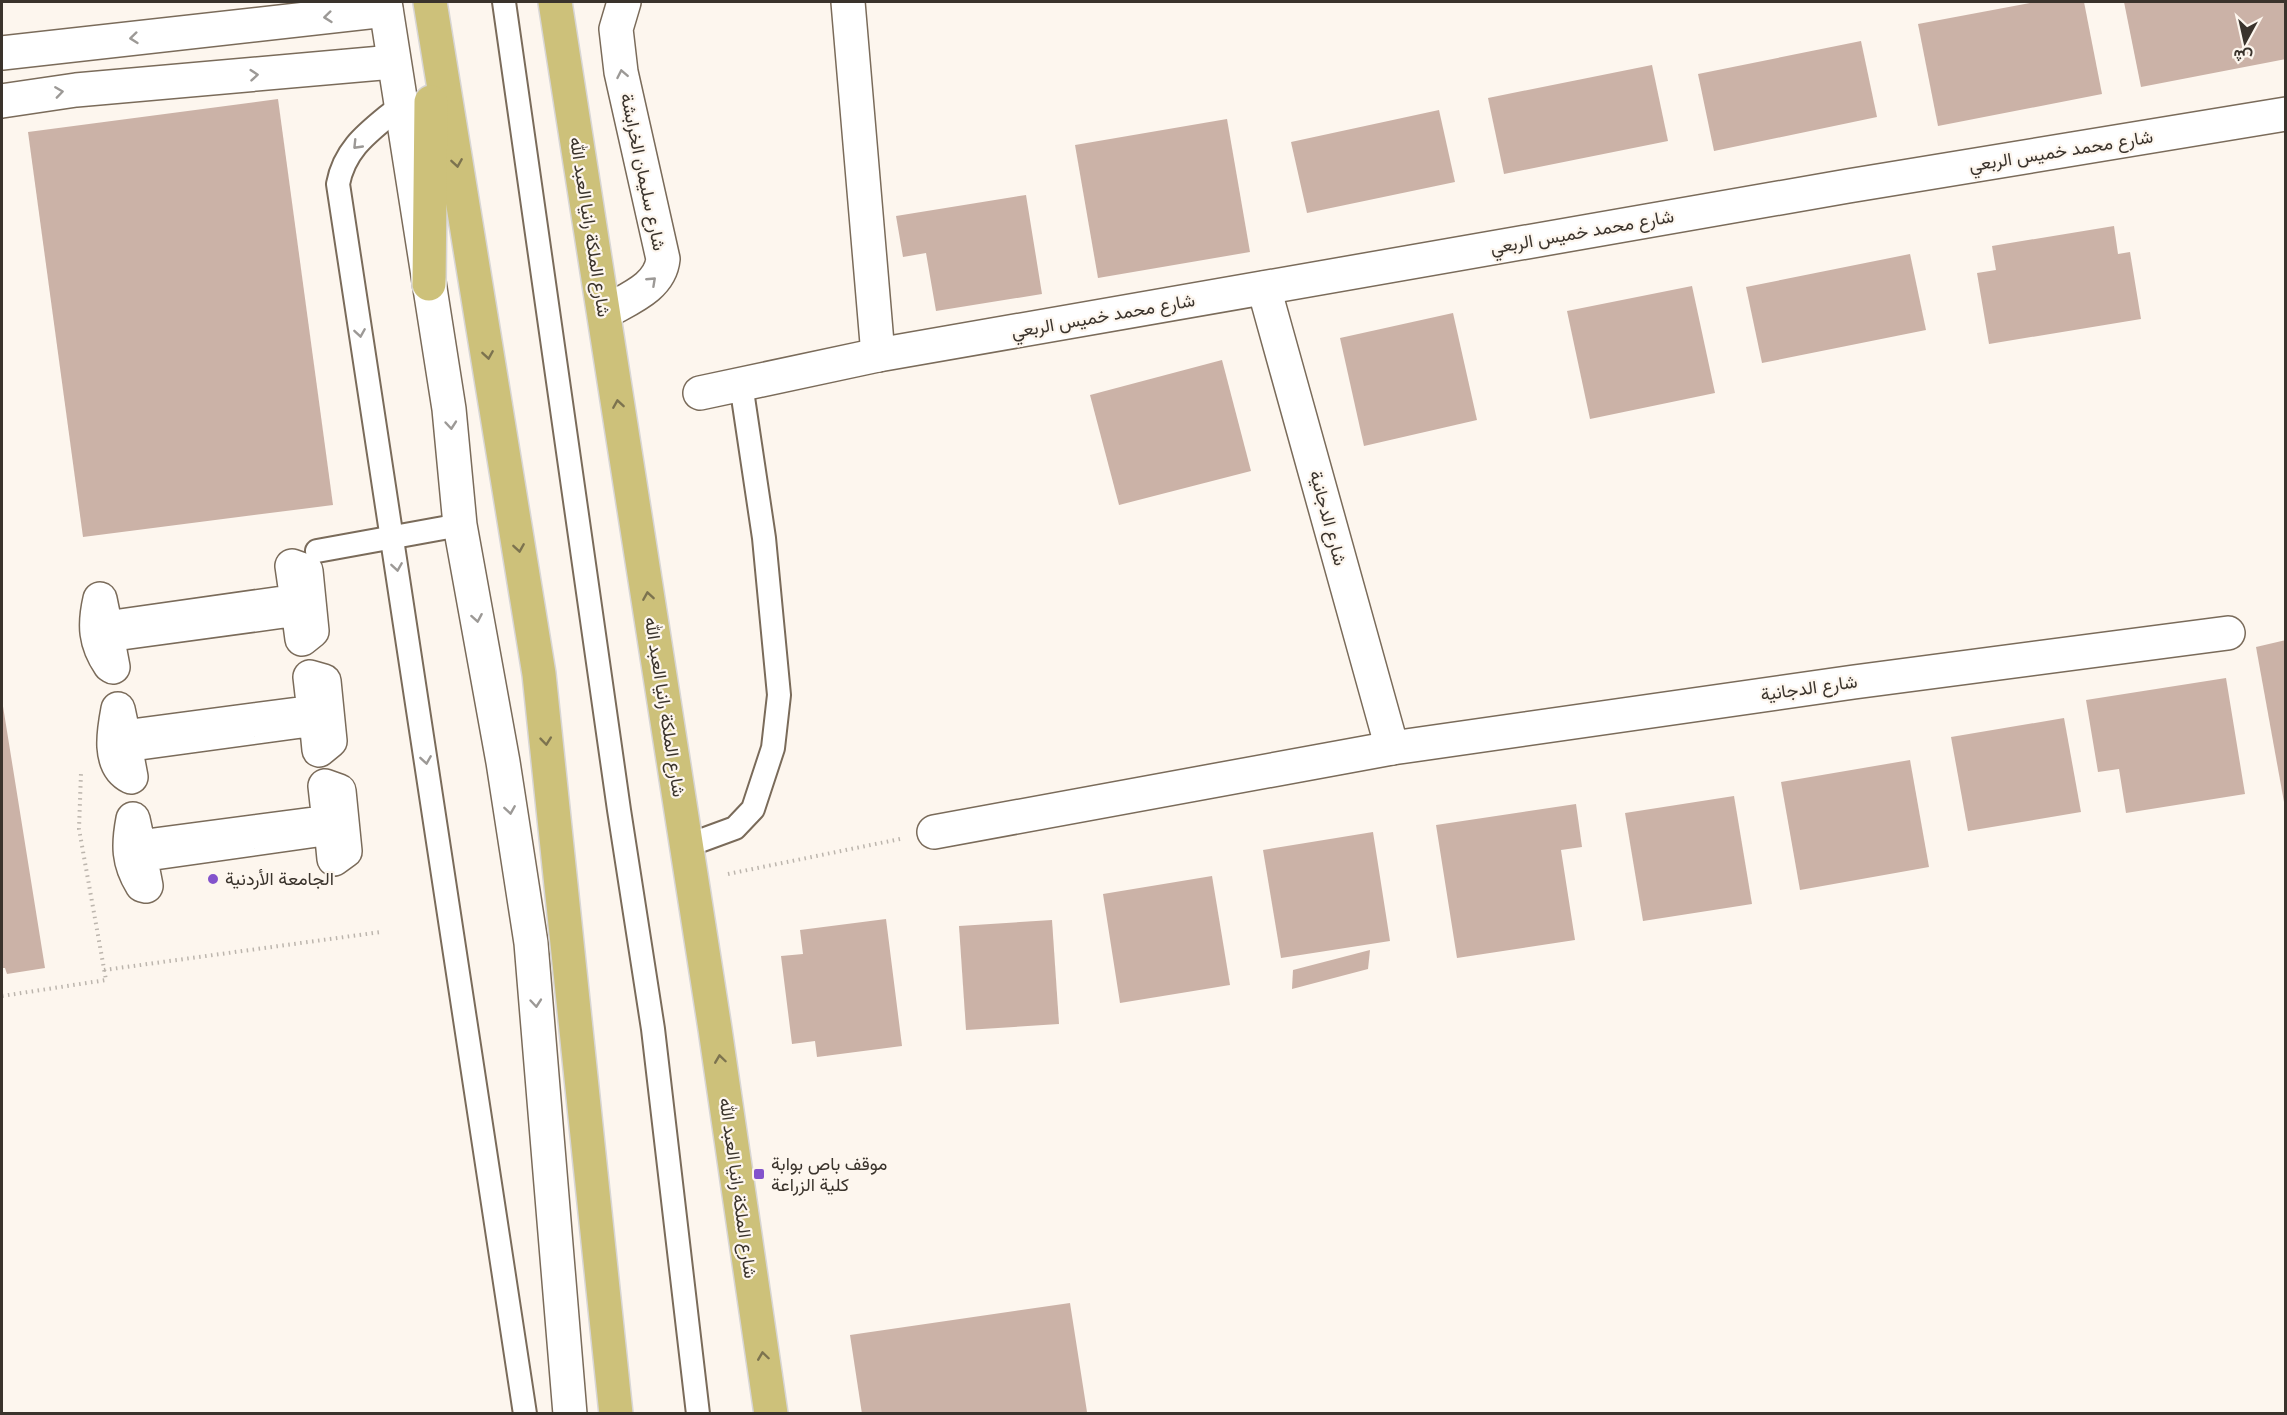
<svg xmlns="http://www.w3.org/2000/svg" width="2287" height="1415" viewBox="0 0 2287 1415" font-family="Raleway,Vazirmatn,sans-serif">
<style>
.building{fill:#cbb2a7}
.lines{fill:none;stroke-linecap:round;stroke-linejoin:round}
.lane-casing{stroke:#7a6b5a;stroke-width:26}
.street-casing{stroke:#7a6b5a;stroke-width:36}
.primary-casing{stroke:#d8d6d5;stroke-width:36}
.path{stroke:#bcb5ad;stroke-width:4;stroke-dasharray:1.5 4.5;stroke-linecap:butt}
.lane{stroke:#fff;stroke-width:22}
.street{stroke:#fff;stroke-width:33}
.primary{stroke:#cdc17a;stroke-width:33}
.oneway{stroke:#9c9996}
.oneway2{stroke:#7c734f}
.poi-dot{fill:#8353cc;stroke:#fdf6ee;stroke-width:2}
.labels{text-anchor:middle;stroke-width:4.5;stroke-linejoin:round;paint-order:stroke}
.street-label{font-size:18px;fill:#3a332c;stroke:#fdf6ee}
.poi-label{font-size:18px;fill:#3a332c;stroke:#fdf6ee;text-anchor:start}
</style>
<rect width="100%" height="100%" fill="#fdf6ee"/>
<g class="building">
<path d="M2035,2h49l18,92 -164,32 -20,-102z"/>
<path d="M2124,2h162v57l-145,28z"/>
<path d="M1861,41l16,76 -163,34 -16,-77z"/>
<path d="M1652,65l16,76 -164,33 -16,-76z"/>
<path d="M278,99l55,406 -250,32 -55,-405z"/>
<path d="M1439,110l16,72 -148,31 -16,-71z"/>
<path d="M1227,119l23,133 -152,26 -23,-133z"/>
<path d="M1026,195l16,99 -106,17 -10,-58 -23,4 -7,-41z"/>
<path d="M2114,226l4,28 12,-2 11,67 -152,25 -12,-71 19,-3 -4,-24z"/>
<path d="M1910,254l16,76 -164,33 -16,-76z"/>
<path d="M1692,286l23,107 -125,26 -23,-108z"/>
<path d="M1453,313l24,107 -113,26 -24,-108z"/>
<path d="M1222,360l29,111 -132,34 -29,-110z"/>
<path d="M2286,640v162h-2l-28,-155z"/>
<path d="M2226,678l19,116 -119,19 -7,-44 -21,3 -12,-72z"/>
<path d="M2,700l43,268 -38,6 -2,-6h-3z"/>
<path d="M2064,718l17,94 -113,19 -17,-94z"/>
<path d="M1910,760l19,107 -129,23 -19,-108z"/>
<path d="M1734,796l18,108 -109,17 -18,-108z"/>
<path d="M1576,804l6,43 -21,3 14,90 -118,18 -21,-133z"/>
<path d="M1373,832l17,109 -109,17 -18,-108z"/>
<path d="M1212,876l18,109 -110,18 -17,-109z"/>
<path d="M886,919l16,127 -85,11 -2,-16 -23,3 -11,-88 22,-2 -3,-24z"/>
<path d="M1052,920l7,104 -93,6 -7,-104z"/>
<path d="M1370,950l-2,19 -76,20 1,-19z"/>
<path d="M1070,1303l17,109 -225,2 -12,-79z"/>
</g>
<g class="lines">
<g class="lane-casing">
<g id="lane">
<path d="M504,2l115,808 34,219 45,385"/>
<path d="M400,106c-28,24 -55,40 -62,78l187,1230"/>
<path d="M317,551l143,-26"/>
<path d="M686,846l49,-18 18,-19 20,-61 6,-53 -15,-157 -23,-154"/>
</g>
</g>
<g class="street-casing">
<g id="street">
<path d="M385,2l64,407 11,116 43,237 28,181 39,471"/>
<path d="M848,2l30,353"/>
<path d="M2,53l384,-43"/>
<path d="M2,101l74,-11 317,-28"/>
<path d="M1264,288l128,460"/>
<path d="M604,313c23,-14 56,-25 59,-54l-42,-187 -5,-43 8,-27"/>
<path d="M700,393l178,-38 970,-169 438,-72"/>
<path d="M292,566l14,5 6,60 -10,8 -4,-30 -191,26 6,32 -3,-2c-15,-22 -16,-40 -10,-66l6,29 191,-27z"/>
<path d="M310,677l14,4 6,60 -11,9 -3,-31 -191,26 6,32c-24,-12 -17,-47 -13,-68l6,28 190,-25z"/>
<path d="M325,786l14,5 6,60 -11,8 -3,-31 -191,27 6,31 -4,-1c-14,-23 -14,-40 -9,-66l6,28 190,-25z"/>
<path d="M934,832l458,-84 462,-66 374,-49"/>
</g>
</g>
<g class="primary-casing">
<g id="primary">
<path d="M430,2l109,672 77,740"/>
<path d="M555,2l160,1027 56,385"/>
<path d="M429,284l2,-182"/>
</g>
</g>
<g class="path">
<path d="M728,874l172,-35"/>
<path d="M104,970l277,-38"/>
<path d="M2,996l104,-16 -27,-151 2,-56"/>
</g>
<use href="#lane" class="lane"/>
<use href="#street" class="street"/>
<use href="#primary" class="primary"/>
</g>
<defs><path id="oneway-chevron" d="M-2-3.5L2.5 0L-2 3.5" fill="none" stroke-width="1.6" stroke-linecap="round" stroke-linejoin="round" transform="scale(1.5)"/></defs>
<g class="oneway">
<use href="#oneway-chevron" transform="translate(328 17) rotate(174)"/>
<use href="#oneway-chevron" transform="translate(134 38) rotate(174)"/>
<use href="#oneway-chevron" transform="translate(622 74) rotate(-101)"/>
<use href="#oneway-chevron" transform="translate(254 75) rotate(-5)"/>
<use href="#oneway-chevron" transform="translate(59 92) rotate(-8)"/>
<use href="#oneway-chevron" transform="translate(357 145) rotate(134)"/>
<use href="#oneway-chevron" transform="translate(652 281) rotate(-43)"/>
<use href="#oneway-chevron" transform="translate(360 333) rotate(81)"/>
<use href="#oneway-chevron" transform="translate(451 425) rotate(85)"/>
<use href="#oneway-chevron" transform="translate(397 567) rotate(81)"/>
<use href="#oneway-chevron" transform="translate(477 618) rotate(80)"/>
<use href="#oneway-chevron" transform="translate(426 760) rotate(81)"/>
<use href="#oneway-chevron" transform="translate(510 810) rotate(81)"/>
<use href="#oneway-chevron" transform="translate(536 1003) rotate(85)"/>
</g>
<g class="oneway2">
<use href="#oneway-chevron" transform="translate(457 163) rotate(81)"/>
<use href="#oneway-chevron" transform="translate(488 355) rotate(81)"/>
<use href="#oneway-chevron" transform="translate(618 404) rotate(-99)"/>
<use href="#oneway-chevron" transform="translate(519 548) rotate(81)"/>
<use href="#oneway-chevron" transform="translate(648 596) rotate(-99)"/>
<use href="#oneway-chevron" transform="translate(546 741) rotate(84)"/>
<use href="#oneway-chevron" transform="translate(720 1059) rotate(-98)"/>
<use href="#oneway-chevron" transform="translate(763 1356) rotate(-98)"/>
</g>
<g class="poi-dot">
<circle cx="213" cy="879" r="6"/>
<rect x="753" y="1168" width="12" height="12" rx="3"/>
</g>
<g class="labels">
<g class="street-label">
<text transform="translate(2061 151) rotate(-9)" y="6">شارع محمد خميس الربعي</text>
<text transform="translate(643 172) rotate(78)" y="6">شارع سليمان الخرابشة</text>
<text transform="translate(590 227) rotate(81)" y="6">شارع الملكة رانيا العبد الله</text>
<text transform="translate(1582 232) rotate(-10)" y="6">شارع محمد خميس الربعي</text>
<text transform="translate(1103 316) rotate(-10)" y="6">شارع محمد خميس الربعي</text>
<text transform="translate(1328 518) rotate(75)" y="6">شارع الدجانية</text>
<text transform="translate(1809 688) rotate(-8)" y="6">شارع الدجانية</text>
<text transform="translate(665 707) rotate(81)" y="6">شارع الملكة رانيا العبد الله</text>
<text transform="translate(738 1188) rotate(82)" y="6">شارع الملكة رانيا العبد الله</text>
</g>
<g class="poi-label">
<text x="225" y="885">الجامعة الأردنية</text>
<text x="771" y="1170">موقف باص بوابة<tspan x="771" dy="21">كلية الزراعة</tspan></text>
</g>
</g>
<rect width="2287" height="1415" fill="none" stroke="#3a332c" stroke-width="6"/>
<g transform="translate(2245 42) rotate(188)" stroke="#fdf6ee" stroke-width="4.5" paint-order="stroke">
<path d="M0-4.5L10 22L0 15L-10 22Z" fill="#3a332c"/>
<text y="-9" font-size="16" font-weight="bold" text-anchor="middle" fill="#3a332c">ش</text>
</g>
</svg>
